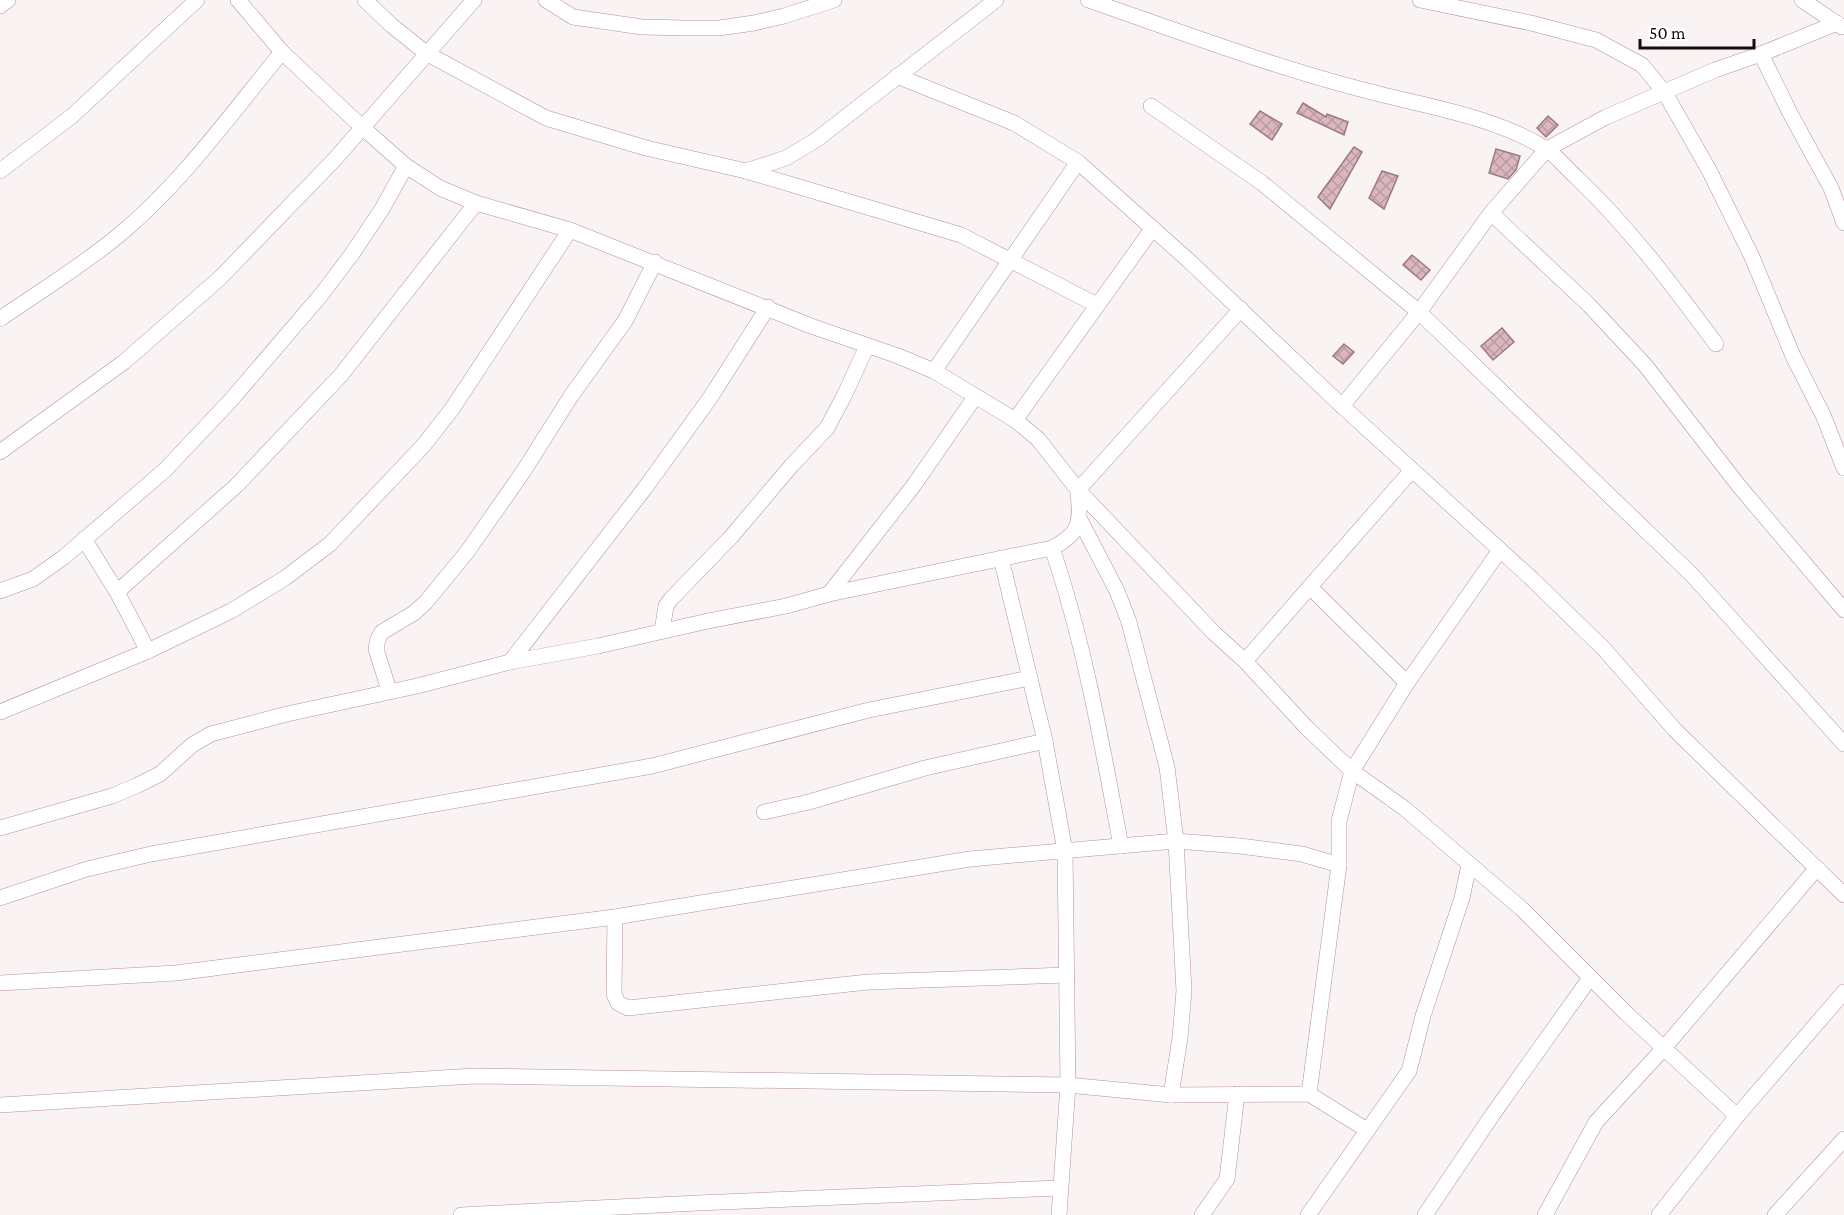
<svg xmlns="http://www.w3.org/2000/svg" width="1844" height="1215" viewBox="0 0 1844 1215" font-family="'Crimson Pro',serif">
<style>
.building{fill:url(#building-cross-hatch);stroke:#9d7a82;stroke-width:1.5}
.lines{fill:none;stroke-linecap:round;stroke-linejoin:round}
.minor-casing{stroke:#b59199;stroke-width:16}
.minor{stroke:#fff;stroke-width:15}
</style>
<defs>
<pattern id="building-cross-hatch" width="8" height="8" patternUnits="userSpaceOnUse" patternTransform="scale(1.5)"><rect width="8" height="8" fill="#dbb6be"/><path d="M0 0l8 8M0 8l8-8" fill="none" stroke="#bb9ba2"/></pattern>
</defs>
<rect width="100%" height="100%" fill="#faf3f4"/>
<g class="building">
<path d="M1303,103l23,14 1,-3 21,8 -4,13 -47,-22z"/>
<path d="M1260,111l22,13 -10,16 -22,-16z"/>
<path d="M1548,116l10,9 -12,12 -9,-9z"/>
<path d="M1354,147l8,5 -32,57 -12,-12z"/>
<path d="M1496,149l24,7 -4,14 -8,9 -19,-6z"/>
<path d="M1382,171l16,5 -14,33 -15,-11z"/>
<path d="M1412,255l18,15 -9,10 -18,-15z"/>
<path d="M1502,328l12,14 -21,18 -12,-14z"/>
<path d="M1344,344l10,8 -11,12 -10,-8z"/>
</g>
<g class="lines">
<g class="minor-casing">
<g id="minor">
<path d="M238,0l44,52 80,75 44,39 34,22 36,15 94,27 241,96 87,30 36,15 81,49 23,19 40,51 136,143 31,28 61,66 46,44 52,37 118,101 104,104 111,103"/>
<path d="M365,0l26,25 35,28 120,65 100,30 100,23 215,64 136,70"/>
<path d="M546,0l27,17 69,10 43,1h34l35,-5 30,-7 50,-16"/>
<path d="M1088,0c90,31 180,65 272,89 58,16 136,27 186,60 11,7 20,19 30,28 53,50 97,109 140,167"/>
<path d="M1420,0l111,23 65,17 46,25 23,28 44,77 43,87 41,99 30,59 21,53"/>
<path d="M1802,0l40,27"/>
<path d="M0,6l8,-6"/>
<path d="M1761,54l29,59 41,75 13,35"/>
<path d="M897,76l117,47 64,39 109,97 155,147 190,173 72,70 71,81 169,165"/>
<path d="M1151,106l111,77 157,129 273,263 152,169"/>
<path d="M0,171l72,-55 125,-116"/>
<path d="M746,171l40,-13 30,-18 180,-140"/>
<path d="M1491,213l98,92 56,60 94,121 105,124"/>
<path d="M0,319c40,-28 82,-53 119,-84 62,-51 112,-121 163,-183"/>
<path d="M934,371l144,-209"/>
<path d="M1342,406l77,-94 72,-99 56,-64 59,-32 109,-47 46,-16 76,-31"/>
<path d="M1015,420l138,-192"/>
<path d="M0,452l124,-90 96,-84 115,-119 139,-159"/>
<path d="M1080,520l37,71 12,31 38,145 9,74 8,150 -4,47 -9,57"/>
<path d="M84,539l33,53 31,59"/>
<path d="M1052,548c33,97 50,197 69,298"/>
<path d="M1001,558l44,183 20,110 3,234 -9,130"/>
<path d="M1310,587l97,96"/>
<path d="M0,591l33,-12 31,-22 101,-87 66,-70 90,-105 31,-41 30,-45 24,-43"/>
<path d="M117,592l120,-107 104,-110 135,-172"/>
<path d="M829,594l85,-109 61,-88"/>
<path d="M662,631l4,-25 5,-7 60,-62 61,-72 35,-37 17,-32 23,-50"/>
<path d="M1245,661l167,-191"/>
<path d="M510,662l135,-174 65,-90 58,-91"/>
<path d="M389,690l-13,-41 2,-10 4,-7 32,-19 12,-11 41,-50 56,-80 48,-76 54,-75 30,-59"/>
<path d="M0,712l148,-61 83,-40 54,-33 45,-34 93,-98 29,-37 118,-179"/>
<path d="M764,812l45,-10 116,-34 120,-27"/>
<path d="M0,828l112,-32 26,-11 22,-11 32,-29 19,-11 76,-20 130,-28 93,-24 88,-16 110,-25 78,-15 43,-12 223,-46c31,-16 28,-27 26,-58l163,-181"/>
<path d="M0,898l87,-29 64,-15 501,-88 217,-56 161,-32"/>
<path d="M615,917l-1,77 4,9 10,5 240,-26 199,-7"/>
<path d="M0,983l176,-10 439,-56 355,-58 206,-18 64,5 62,8 37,11"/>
<path d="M1309,1094l30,-229v-44l13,-50 55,-88 93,-133"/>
<path d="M0,1105l474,-29 594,9 103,10 138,-1 58,36"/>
<path d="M461,1215l236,-12 362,-15"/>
<path d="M1202,1215l25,-36 10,-85"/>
<path d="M1308,1215l101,-144 14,-55 39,-118 7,-33"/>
<path d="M1425,1215l68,-101 97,-136"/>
<path d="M1545,1215l51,-93 68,-74 153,-180"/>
<path d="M1659,1215l78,-99 107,-124"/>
<path d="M1775,1215l69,-76"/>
</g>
</g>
<use href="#minor" class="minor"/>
</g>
<path d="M1640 39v9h114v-9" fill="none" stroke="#170b0e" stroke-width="3"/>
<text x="1649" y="39" font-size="18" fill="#170b0e" stroke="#ffffff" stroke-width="4.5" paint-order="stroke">50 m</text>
</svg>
